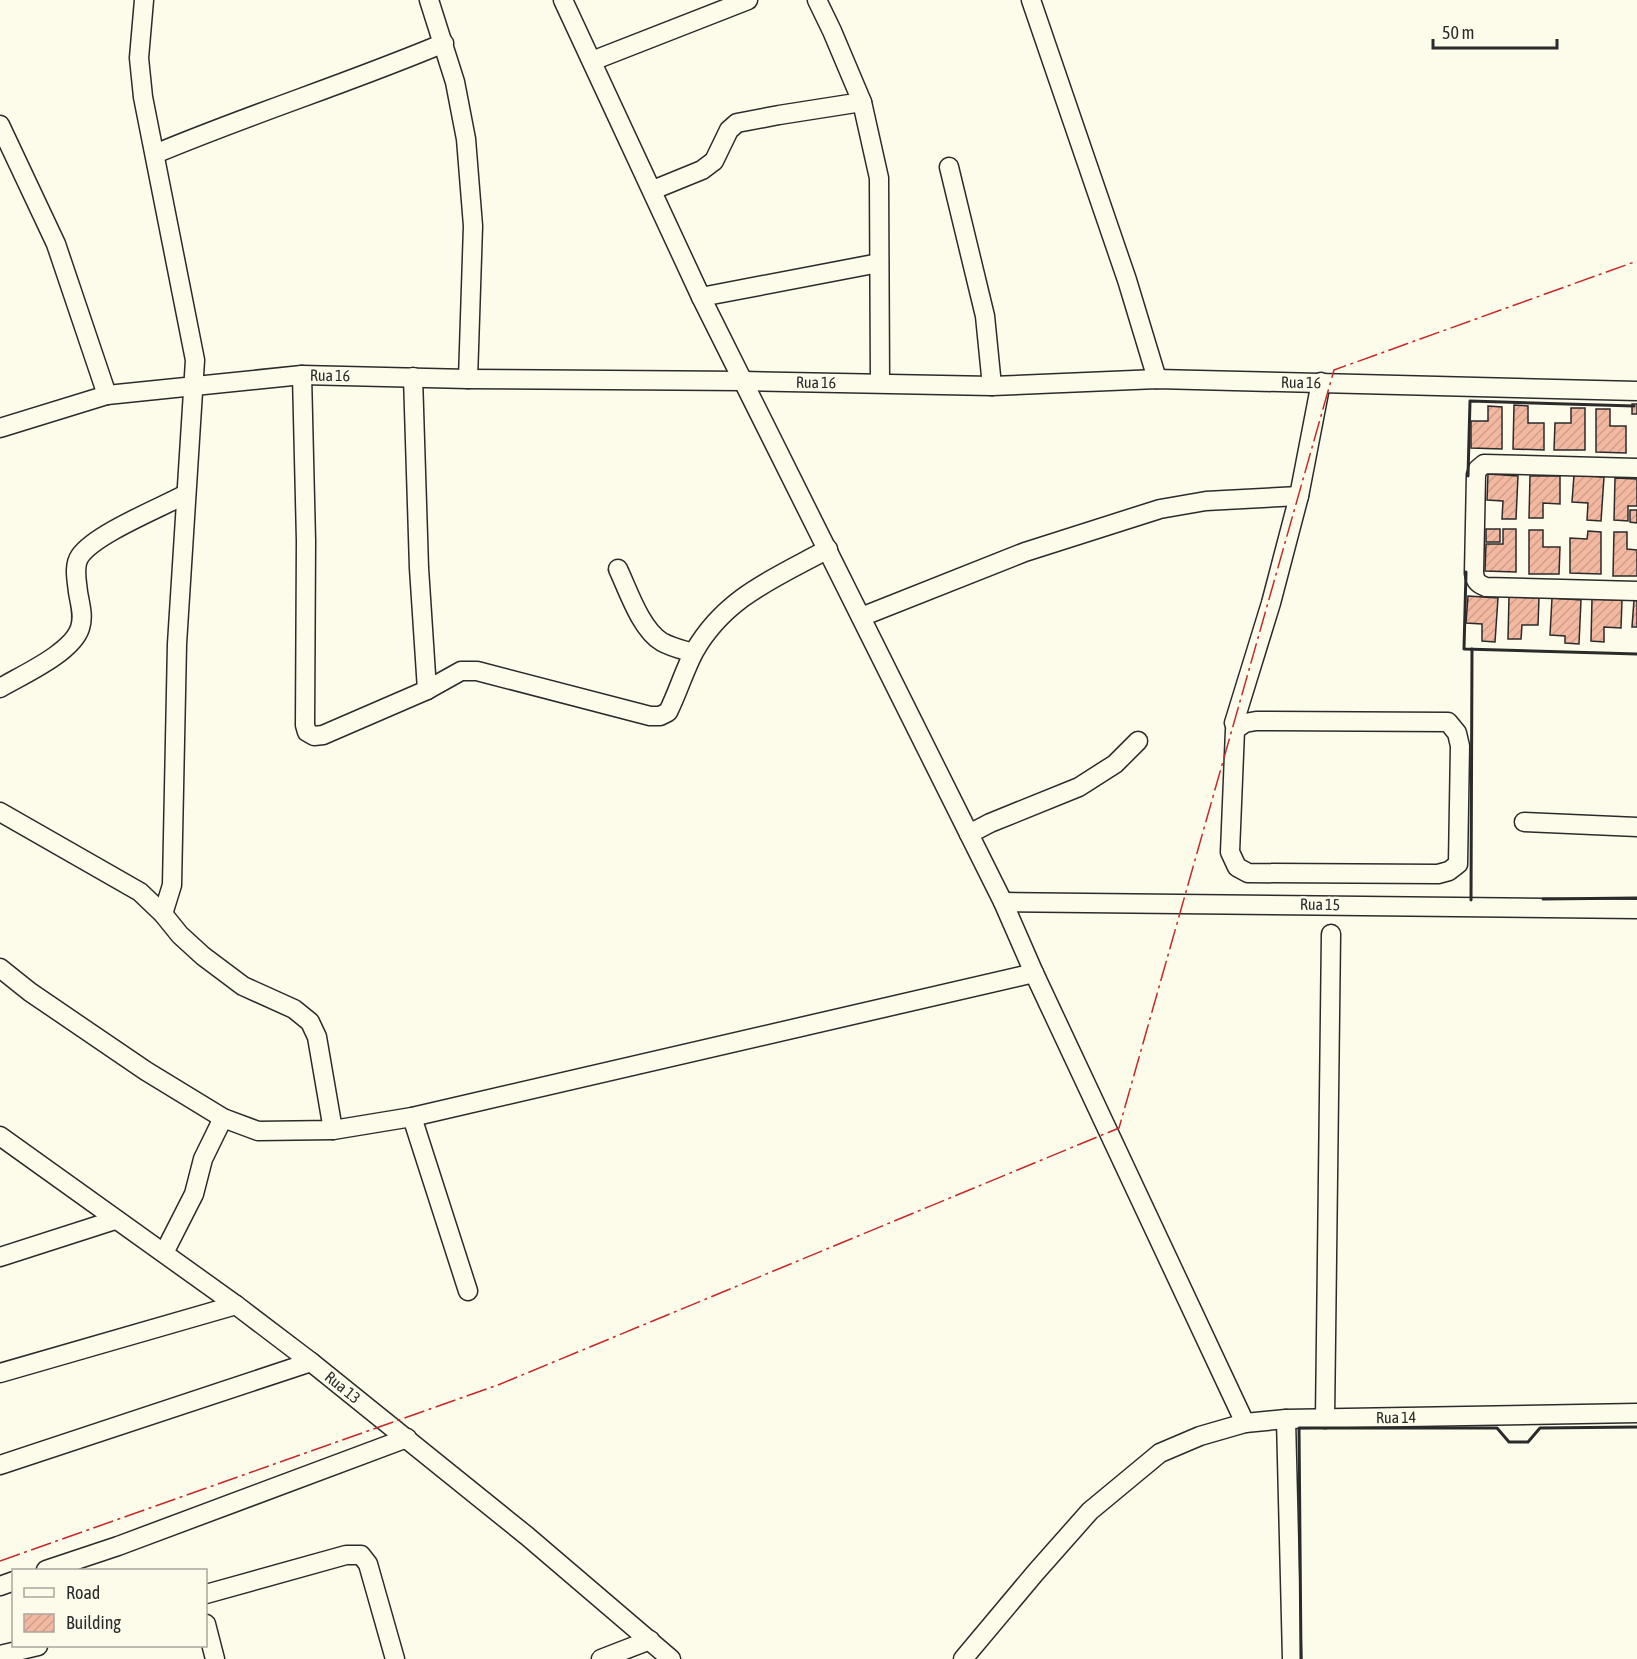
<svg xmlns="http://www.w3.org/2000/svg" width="1637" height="1659" viewBox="0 0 1637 1659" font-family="'Asap Condensed',sans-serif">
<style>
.building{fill:url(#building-hatch);stroke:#2b2b2b;stroke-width:1.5}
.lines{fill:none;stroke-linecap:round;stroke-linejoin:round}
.minor-casing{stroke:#2b2b2b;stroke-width:21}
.minor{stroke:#fdfbea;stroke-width:18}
.wall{stroke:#2b2b2b;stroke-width:3}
.power{stroke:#c62828;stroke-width:1.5;stroke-dasharray:21 4.5 3 4.5;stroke-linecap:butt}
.labels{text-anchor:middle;stroke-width:4.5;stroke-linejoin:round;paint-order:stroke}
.street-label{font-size:16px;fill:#2b2b2b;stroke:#fdfbea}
</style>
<defs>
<pattern id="building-hatch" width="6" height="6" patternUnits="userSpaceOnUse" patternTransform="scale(1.5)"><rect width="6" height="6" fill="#f2b8a0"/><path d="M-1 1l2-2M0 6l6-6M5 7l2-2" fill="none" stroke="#d09e8a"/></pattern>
</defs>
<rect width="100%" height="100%" fill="#fdfbea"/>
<g class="building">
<rect x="1632" y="404" width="5" height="10"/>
<path d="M1514,405l14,1v17h16v27l-31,-1z"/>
<path d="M1488,406l14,1v42l-31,-1v-27h17z"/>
<path d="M1571,408h14v42h-31l1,-27h16z"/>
<path d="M1596,409h14v17h16v27l-30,-1z"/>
<path d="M1488,474l30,2 -2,43h-14l1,-18 -16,-1z"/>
<path d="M1574,475l30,2 -3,44 -14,-1 1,-17 -16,-1z"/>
<path d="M1530,476h30v28l-17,-1v15h-14z"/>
<path d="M1615,478l22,1v27h-9v15l-14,-1z"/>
<path d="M1630,510h7v13l-7,-1z"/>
<rect x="1486" y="529" width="14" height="13"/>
<path d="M1503,529h13v43l-31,-1 1,-27h17z"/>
<path d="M1529,530h14v17h17l-1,27h-30z"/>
<path d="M1588,531l13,1v42l-31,-1v-35l17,1z"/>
<path d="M1614,532h13v17l10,1v26h-24z"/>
<path d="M1468,596l30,2 -3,44 -13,-1v-17l-16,-1z"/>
<path d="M1509,597l30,1 -1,27h-16l-1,14h-13z"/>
<path d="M1552,598l29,2 -2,44 -14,-1v-7l-15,-1z"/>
<path d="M1592,599l30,1 -1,28 -17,-1v15l-13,-1z"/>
<path d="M1634,600l3,1v26h-5z"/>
</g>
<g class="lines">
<g class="minor-casing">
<g id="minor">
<path d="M144,0l-5,58 4,39 52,263 -18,284 -5,241 -9,29"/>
<path d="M429,0l26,82 11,57 7,87 -5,153"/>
<path d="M563,0l138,297 302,605 31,71 211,450"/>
<path d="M817,0l15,31 30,71 17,76 1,205"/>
<path d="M1031,0l96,280 30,99"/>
<path d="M592,61l156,-61"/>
<path d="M0,125l56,119 51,151"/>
<path d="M155,154c95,-40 194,-71 289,-111"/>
<path d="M949,167l36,149 7,70"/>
<path d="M653,190l49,-20 12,-9 15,-31 8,-7 42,-8 83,-13"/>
<path d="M701,297l178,-34"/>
<path d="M302,375l4,166 -1,184 2,7 7,4 9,-1 104,-45 34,-19h16l173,45h10l8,-4c10,-20 16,-41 26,-60 31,-55 81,-74 134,-103"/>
<path d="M413,377l6,191 8,122"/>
<path d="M0,428l107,-33 195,-20 166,4 275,2 249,5 165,-7 480,12"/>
<path d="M1637,468l-153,-4 -6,5 -2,6 -2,98c1,8 4,11 12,14l151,4"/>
<path d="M618,569c10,21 23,61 44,73 9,5 21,8 31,11"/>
<path d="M861,617l164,-65 135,-43 46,-8 93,-5"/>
<path d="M0,688c22,-13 72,-35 80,-60 4,-12 0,-24 -2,-36 -1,-11 -5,-26 2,-36 15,-22 80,-48 106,-62"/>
<path d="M1256,721l192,1 9,11 3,13 -2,118 -9,7 -11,3 -190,-1 -11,-6 -7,-15 5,-122 10,-7z"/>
<path d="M1234,723l37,-120 28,-107 22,-114"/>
<path d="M0,812l140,80 23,22 17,21 23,21 40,30 51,23 16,13 7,15 16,93"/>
<path d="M1524,822l113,5"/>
<path d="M969,834l21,-11 89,-36 36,-23 23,-23"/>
<path d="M1003,902l634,7"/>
<path d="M0,968l30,24 116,79 77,47 35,13 75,-1 79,-13 622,-144"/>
<path d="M412,1117l56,174"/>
<path d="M0,1136l236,169 75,57 216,174 144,123"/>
<path d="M164,1253l30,-59 9,-35 20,-41"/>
<path d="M0,1257l115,-37"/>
<path d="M0,1373l236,-68"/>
<path d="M1286,1419l6,240"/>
<path d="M1325,1419l6,-485"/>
<path d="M0,1465l311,-103"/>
<path d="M46,1570l72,-24 289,-108"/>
<path d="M0,1586l14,-5"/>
<path d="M206,1594l140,-39h15l7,9 27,95"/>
<path d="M206,1624l9,35"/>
<path d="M0,1655l38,-9"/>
<path d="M601,1659l49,-19"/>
<path d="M963,1659l73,-87 54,-61 70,-58 40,-17 45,-13 41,-4 351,-6"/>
</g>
</g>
<use href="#minor" class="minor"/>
<g class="wall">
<path d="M1468,476l2,-75 164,5"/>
<path d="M1466,572l-2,77 173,5"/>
<path d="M1543,899l94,-1"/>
<path d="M1471,900l1,-251"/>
<path d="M1301,1659l-2,-231h198l12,14h19l12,-14 97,-1"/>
</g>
<path class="power" d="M0,1561l498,-176 621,-257 215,-758 303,-109"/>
</g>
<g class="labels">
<g class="street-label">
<text transform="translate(330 375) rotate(1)" y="6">Rua 16</text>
<text transform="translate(816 382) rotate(1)" y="6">Rua 16</text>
<text transform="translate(1301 382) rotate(1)" y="6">Rua 16</text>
<text transform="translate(1320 904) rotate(1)" y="6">Rua 15</text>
<text transform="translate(343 1387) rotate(39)" y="6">Rua 13</text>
<text transform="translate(1396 1417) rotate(-1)" y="6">Rua 14</text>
</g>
</g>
<rect x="12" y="1569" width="195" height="78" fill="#fdfbea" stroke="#a9a89e" stroke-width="1.5"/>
<rect x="24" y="1588" width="30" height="9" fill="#fdfbea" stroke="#a9a89e" stroke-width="1.5"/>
<text x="66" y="1599" font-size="18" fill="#2b2b2b">Road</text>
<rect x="24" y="1614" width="30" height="18" fill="url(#building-hatch)" stroke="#a9a89e" stroke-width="1.5"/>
<text x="66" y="1629" font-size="18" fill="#2b2b2b">Building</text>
<path d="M1433 39v9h124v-9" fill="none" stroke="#2b2b2b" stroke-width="3"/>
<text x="1442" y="39" font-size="18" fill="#2b2b2b" stroke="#fdfbea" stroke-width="4.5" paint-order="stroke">50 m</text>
</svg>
